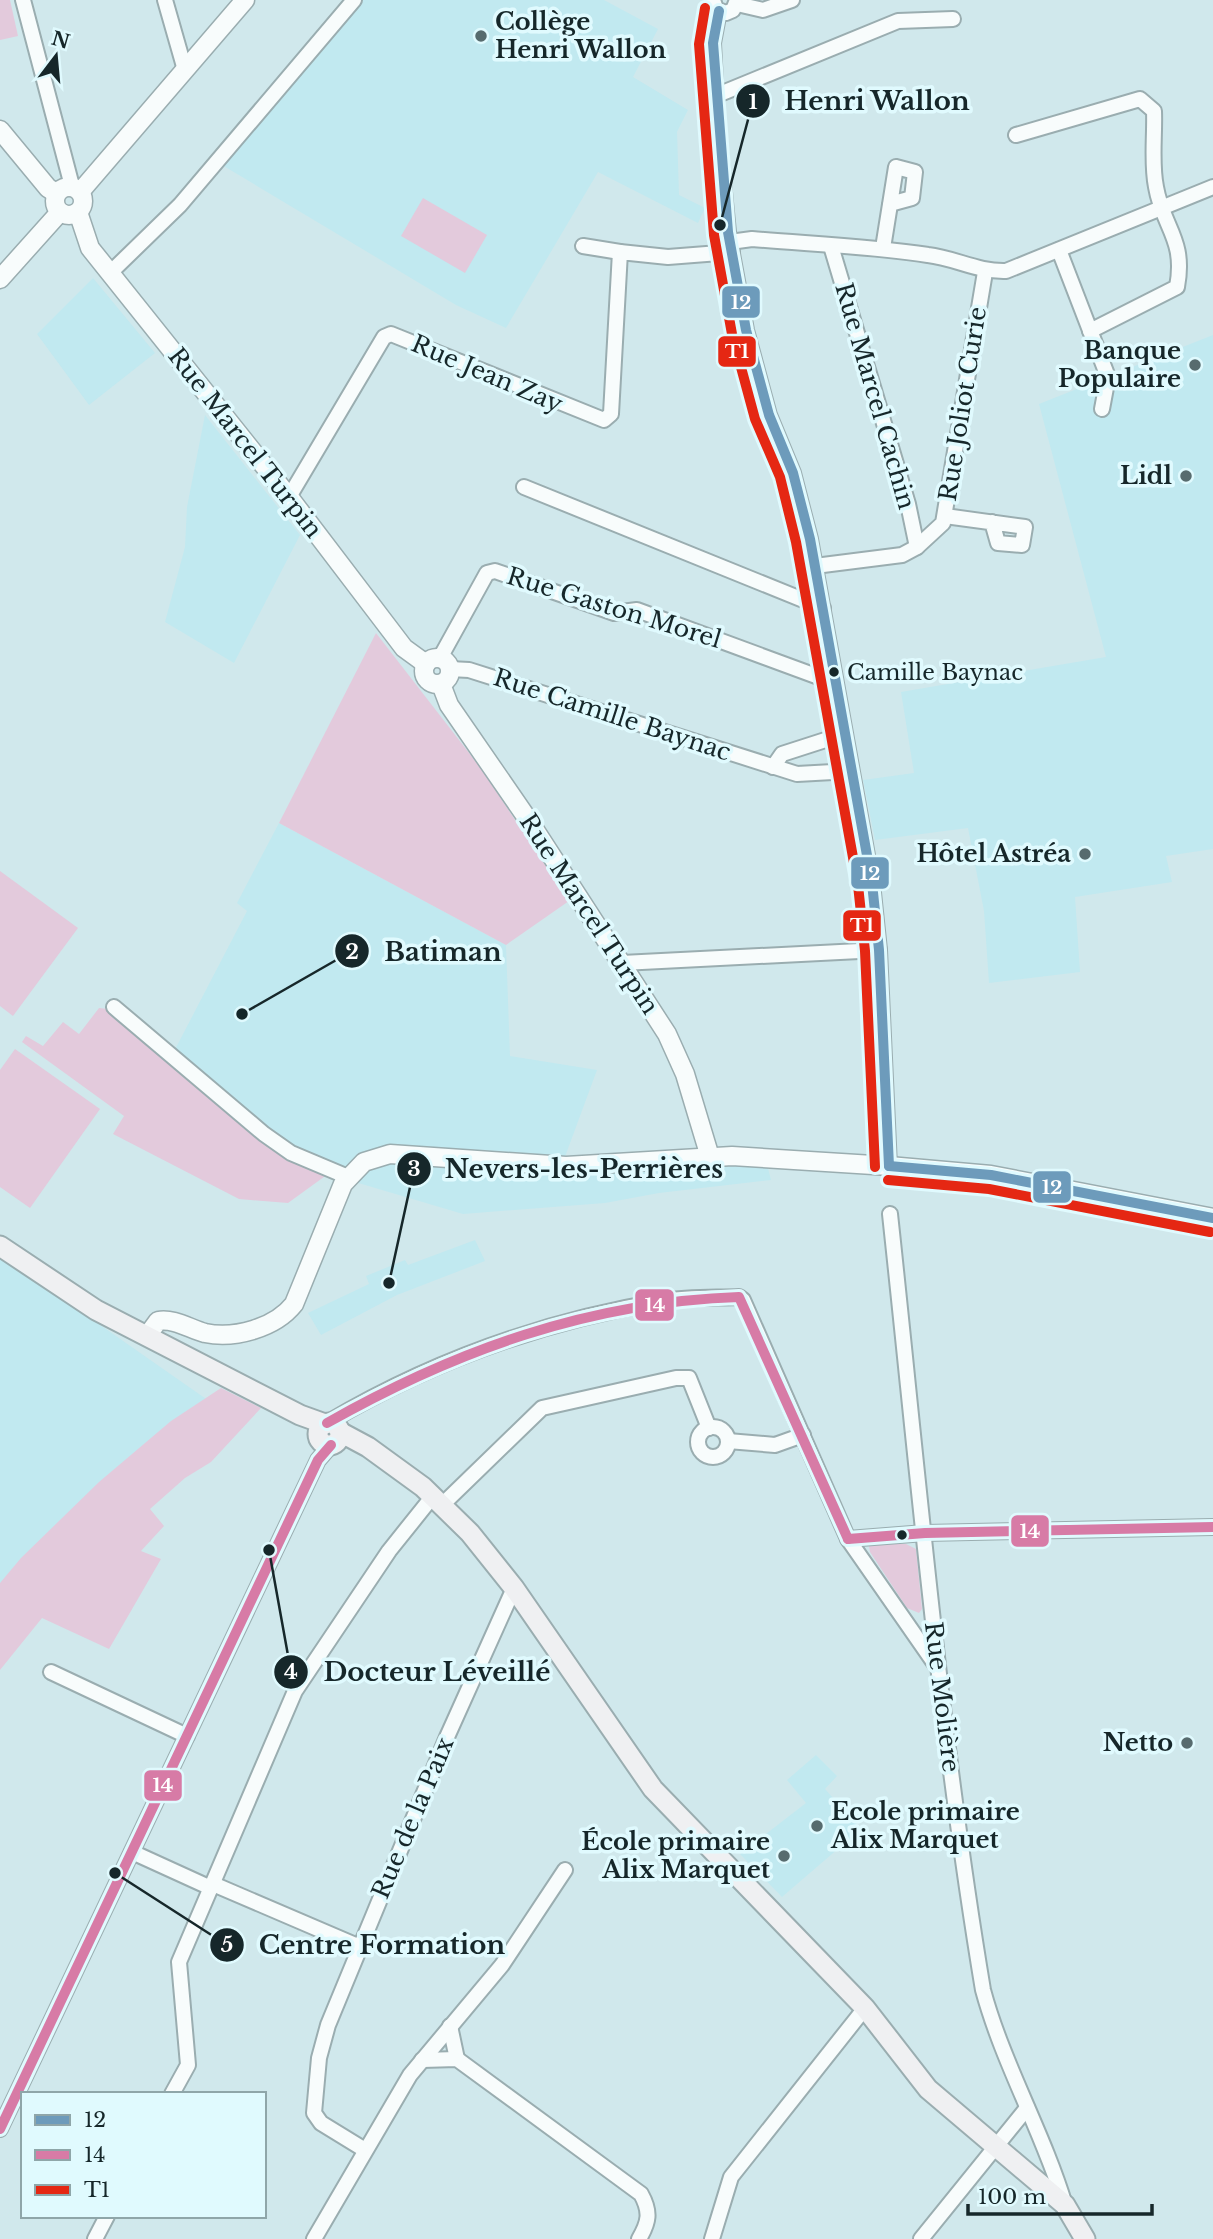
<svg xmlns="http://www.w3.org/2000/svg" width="1213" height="2239" viewBox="0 0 1213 2239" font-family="'Libre Baskerville',serif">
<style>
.built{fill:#c1e9f0}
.green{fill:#e3cadc}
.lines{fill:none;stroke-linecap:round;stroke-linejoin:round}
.minor-casing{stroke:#9aadb0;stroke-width:18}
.tertiary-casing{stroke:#9aadb0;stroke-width:21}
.secondary-casing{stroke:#9aadb0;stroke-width:23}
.minor{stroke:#f8fcfc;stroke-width:14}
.tertiary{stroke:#f8fcfc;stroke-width:18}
.secondary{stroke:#eff0f2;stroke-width:19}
.bus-1-casing{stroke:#e0fafe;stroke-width:16}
.bus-2-casing{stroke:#e0fafe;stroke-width:16}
.bus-3-casing{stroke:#e0fafe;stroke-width:16}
.bus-1{stroke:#6d9bbb;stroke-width:10}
.bus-2{stroke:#d77ba6;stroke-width:10}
.bus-3{stroke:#e52713;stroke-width:10}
.poi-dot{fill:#576b6e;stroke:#e0fafe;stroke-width:2.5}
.bus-dot{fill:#16272a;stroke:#e0fafe;stroke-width:2.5}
.labels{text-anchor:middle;stroke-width:7;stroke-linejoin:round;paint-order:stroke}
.bus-label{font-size:22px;fill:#16272a;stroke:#e0fafe;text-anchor:start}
.poi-label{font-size:24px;font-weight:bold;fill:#16272a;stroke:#e0fafe;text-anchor:end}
.street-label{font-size:24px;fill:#16272a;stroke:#e0fafe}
.leader{fill:none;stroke:#16272a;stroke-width:2.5}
.callout-dot{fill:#16272a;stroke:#e0fafe;stroke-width:2.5}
.mark-label{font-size:21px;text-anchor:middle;font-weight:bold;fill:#fff}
.callout-label{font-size:26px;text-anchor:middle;font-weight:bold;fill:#16272a;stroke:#e0fafe;stroke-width:7;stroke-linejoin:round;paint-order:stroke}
.line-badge{stroke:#e0fafe;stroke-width:2.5}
.badge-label{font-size:19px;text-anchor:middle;font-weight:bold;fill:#fff}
</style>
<rect width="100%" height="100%" fill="#d0e8ec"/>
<g class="built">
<path d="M362,0h242l54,29 -25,48 55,33 -11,22 2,63 26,13 -7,15 -100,-51 -92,156 -50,-23 -234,-140 75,-92 4,2z"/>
<path d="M93,278l62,75 -66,52 -52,-71z"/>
<path d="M1213,335v514l-47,7 6,26 -97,15 5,75 -91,11 -5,-72 -16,-83 -93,12 -12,-60 51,-7 -13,-81 205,-35 -67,-253z"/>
<path d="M205,415l95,120 -66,128 -69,-41 20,-75 2,-40z"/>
<path d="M279,823l227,122 4,111 87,14 -38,103 84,-3 78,-8 46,2 4,16 -112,13 -54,10 -142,11 -135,-40 -159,-113 78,-150 -10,-8z"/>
<path d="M475,1240l10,21 -88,34 -76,40 -13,-22 61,-29 -3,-8 39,-16 3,5z"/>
<path d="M0,1255l219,153 -219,201z"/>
<path d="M816,1755l21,21 -12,13 36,40 -79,68 -42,-43 66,-51 -19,-23z"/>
</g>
<g class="green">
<path d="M0,0h10l8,36 -18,4z"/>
<path d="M423,198l64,37 -22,38 -64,-37z"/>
<path d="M376,633l104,134 89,134 -63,44 -227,-122z"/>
<path d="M0,871l78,57 -65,88 -13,-10z"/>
<path d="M99,1008l9,1 220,165 -40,29 -49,-4 -126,-65 11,-18 -102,-74 4,-6 17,10 20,-24 16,12z"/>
<path d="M15,1049l85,60 -70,99 -30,-21v-117z"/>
<path d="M221,1388l40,20 -50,54 -26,16 -35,31 14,17 -23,25 20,8 -52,90 -67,-31 -42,52v-87l21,-25 78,-76 72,-61z"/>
<path d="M876,1544h30l10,5 6,60 -3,4 -12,-5 -37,-56 -1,-6z"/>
</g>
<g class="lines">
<g class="minor-casing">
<g id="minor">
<path d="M23,0l49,186"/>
<path d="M165,0l20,70"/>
<path d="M713,0l3,9 10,4 7,-3 4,-10"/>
<path d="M737,4l26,6 29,-10"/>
<path d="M719,11l-6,32 4,79 11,110 18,98 23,85 24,58 17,66 62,344 7,67 10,216"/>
<path d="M715,96l183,-75 55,-2"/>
<path d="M1016,135l124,-36 14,12c1,24 -3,52 2,76 7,41 30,52 21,100l-87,44"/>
<path d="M730,242l22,-3c59,5 118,7 176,16 27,3 50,17 78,16l207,-84"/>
<path d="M583,246l37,6"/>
<path d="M831,246l77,258 9,43"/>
<path d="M883,248l13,-81 19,5 -3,26 -22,6"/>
<path d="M1059,250l49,127 -6,32"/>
<path d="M110,273l70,-68 174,-205"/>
<path d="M524,487l299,121"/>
<path d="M289,497l95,-160 7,-3 213,86 7,-6 9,-162 48,5 64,-5"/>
<path d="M945,516l80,11 -3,18 -24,-2 -6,-21"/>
<path d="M815,566l87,-11 15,-8 26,-24 42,-251"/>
<path d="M440,658l47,-85 8,-2 119,42 23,-3 179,66h17"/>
<path d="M450,669l19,1 328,104 54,-3"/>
<path d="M773,767l9,-13 62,-20"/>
<path d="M622,963l257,-13"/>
<path d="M114,1007l150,127 27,19 57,24"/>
<path d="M890,1214c28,259 50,519 93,776 20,74 60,142 82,215"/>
<path d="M327,1423c104,-62 217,-102 336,-122 25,-4 51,-3 76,-4l4,3 105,239 87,125"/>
<circle cx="713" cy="1442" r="15"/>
<path d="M728,1441l47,4 28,-10"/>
<path d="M442,1505l100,-97 134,-30h13l20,50"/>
<path d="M848,1539l77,-6 288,-6"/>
<path d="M51,1672l136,64"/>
<path d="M132,1852l79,36"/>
<path d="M213,1884l147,63"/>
<path d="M450,2026l7,33"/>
<path d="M422,2060l35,-1 184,135c10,18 8,28 -2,45"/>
<path d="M172,2094l16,-29 -9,-103 116,-271 94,-140 44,-55"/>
<path d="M0,2129l318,-669 13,-15"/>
<path d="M365,2150l-44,-27 -7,-10 5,-55 9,-33 119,-288 67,-149"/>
<path d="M95,2239l12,-23"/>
<path d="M314,2239l96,-164 92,-110 63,-95"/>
<path d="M712,2239l19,-62 134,-169"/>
<path d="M921,2239l106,-131"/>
</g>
</g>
<g class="tertiary-casing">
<g id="tertiary">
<path d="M0,130l48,58 8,5"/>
<circle cx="69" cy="201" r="14"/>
<path d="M80,192l165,-192"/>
<path d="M78,212l12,36 199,249 115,151 22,16"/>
<path d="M0,279l60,-67"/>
<circle cx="437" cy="671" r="13"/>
<path d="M441,684l8,21 80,116 138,213 18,40 25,83"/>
<path d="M147,1336l11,-15c16,-3 32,8 47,12 30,6 70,-5 89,-29l49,-120 21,-22 26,-8 176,12 166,-10 157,10 102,9 222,43"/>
</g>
</g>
<g class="secondary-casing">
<g id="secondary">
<path d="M0,1246l96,64 204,105 25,9"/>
<circle cx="329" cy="1434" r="11"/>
<path d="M340,1432l28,15 55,40 47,46 44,55 139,201 212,219 63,81 137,116 20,34"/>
</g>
</g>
<use href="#minor" class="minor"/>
<use href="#tertiary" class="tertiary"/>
<use href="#secondary" class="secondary"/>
<g class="bus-1-casing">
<g id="bus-1">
<path d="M719,11l-6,32 15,189 18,98 23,85 24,58 17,66 62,344 7,67 10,216"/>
<path d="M889,1166l102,9 222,43"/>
</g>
</g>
<g class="bus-2-casing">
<g id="bus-2">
<path d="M327,1423c129,-73 263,-121 412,-126l109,242"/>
<path d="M848,1539l77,-6 288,-6"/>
<path d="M0,2129l318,-669 13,-15"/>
</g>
</g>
<g class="bus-3-casing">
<g id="bus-3">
<path d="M705,8l-6,36 15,191 18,99 23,85 25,58 16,65 62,343 7,66 10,216"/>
<path d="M888,1180l101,9 221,43"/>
</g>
</g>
<use href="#bus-1" class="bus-1"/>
<use href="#bus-2" class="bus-2"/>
<use href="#bus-3" class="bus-3"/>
</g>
<g class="poi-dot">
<circle cx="481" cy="36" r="7"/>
<circle cx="1195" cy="365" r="7"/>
<circle cx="1186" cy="476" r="7"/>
<circle cx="1085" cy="854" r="7"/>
<circle cx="1187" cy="1743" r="7"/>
<circle cx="817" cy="1826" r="7"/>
<circle cx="784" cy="1856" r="7"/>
</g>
<g class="bus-dot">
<circle cx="834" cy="672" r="6"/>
<circle cx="902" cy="1535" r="6"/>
</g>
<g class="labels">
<g class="bus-label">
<text x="847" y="680">Camille Baynac</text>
</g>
<g class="poi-label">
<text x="495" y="30" text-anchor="start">Collège<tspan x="495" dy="28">Henri Wallon</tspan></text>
<text x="1181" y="359">Banque<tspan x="1181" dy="28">Populaire</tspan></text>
<text x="1172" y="484">Lidl</text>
<text x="1071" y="862">Hôtel Astréa</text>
<text x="1173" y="1751">Netto</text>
<text x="831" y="1820" text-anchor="start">Ecole primaire<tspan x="831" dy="28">Alix Marquet</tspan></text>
<text x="770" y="1850">École primaire<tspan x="770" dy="28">Alix Marquet</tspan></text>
</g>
<g class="street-label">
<text transform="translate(487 374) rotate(23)" y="8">Rue Jean Zay</text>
<text transform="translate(875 396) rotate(74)" y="8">Rue Marcel Cachin</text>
<text transform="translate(963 404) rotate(-81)" y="8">Rue Joliot Curie</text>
<text transform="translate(245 443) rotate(52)" y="8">Rue Marcel Turpin</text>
<text transform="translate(614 608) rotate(17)" y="8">Rue Gaston Morel</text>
<text transform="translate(612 715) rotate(18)" y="8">Rue Camille Baynac</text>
<text transform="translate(589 914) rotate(57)" y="8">Rue Marcel Turpin</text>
<text transform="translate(942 1697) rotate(83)" y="8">Rue Molière</text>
<text transform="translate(413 1818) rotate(-67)" y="8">Rue de la Paix</text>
</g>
</g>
<path class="leader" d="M720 225L753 101M242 1014L352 951M389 1283L414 1169M269 1550L291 1672M115 1873L227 1945"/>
<g class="callout-dot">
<circle cx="720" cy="225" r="7"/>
<circle cx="242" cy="1014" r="7"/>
<circle cx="389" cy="1283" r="7"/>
<circle cx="269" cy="1550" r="7"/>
<circle cx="115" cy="1873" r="7"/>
<circle cx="753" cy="101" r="18"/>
<circle cx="352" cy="951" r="18"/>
<circle cx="414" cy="1169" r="18"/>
<circle cx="291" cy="1672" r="18"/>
<circle cx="227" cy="1945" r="18"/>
</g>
<g class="mark-label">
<text x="753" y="109">1</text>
<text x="352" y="959">2</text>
<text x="414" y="1176">3</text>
<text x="291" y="1679">4</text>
<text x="227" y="1952">5</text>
</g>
<g class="callout-label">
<text x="877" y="110">Henri Wallon</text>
<text x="443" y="961">Batiman</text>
<text x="584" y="1178">Nevers-les-Perrières</text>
<text x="437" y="1681">Docteur Léveillé</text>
<text x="382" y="1954">Centre Formation</text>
</g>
<g class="line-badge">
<rect x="721" y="285" width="40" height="34" rx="7" fill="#6d9bbb"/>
<rect x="717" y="335" width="40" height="33" rx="7" fill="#e52713"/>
<rect x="850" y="856" width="40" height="34" rx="7" fill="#6d9bbb"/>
<rect x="842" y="909" width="40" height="33" rx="7" fill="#e52713"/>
<rect x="1032" y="1170" width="40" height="34" rx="7" fill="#6d9bbb"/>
<rect x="634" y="1288" width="41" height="34" rx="7" fill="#d77ba6"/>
<rect x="1010" y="1514" width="40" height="34" rx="7" fill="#d77ba6"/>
<rect x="143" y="1769" width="40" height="33" rx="7" fill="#d77ba6"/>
</g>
<g class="badge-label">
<text x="741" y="309">12</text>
<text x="737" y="358">T1</text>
<text x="870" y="880">12</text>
<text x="862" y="932">T1</text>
<text x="1052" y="1194">12</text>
<text x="655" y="1312">14</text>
<text x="1030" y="1538">14</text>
<text x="163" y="1792">14</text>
</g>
<rect x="21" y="2092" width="245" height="126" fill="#e0fafe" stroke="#8fa6a9" stroke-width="2"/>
<rect x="35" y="2115" width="35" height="10" fill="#6d9bbb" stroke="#8fa6a9" stroke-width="2"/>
<text x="84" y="2127" font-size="21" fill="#16272a">12</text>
<rect x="35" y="2150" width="35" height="10" fill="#d77ba6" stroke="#8fa6a9" stroke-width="2"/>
<text x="84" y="2162" font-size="21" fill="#16272a">14</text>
<rect x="35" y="2185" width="35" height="10" fill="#e52713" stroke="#8fa6a9" stroke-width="2"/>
<text x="84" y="2197" font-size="21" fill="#16272a">T1</text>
<g transform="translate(56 56) rotate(16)" stroke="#e0fafe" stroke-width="5" paint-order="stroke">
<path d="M0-5L12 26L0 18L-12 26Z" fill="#16272a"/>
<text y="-10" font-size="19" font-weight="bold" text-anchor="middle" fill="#16272a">N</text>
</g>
<path d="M968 2204v10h184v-10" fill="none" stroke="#16272a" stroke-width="3.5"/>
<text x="978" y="2204" font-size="21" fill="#16272a" stroke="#e0fafe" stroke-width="5" paint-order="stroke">100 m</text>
</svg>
